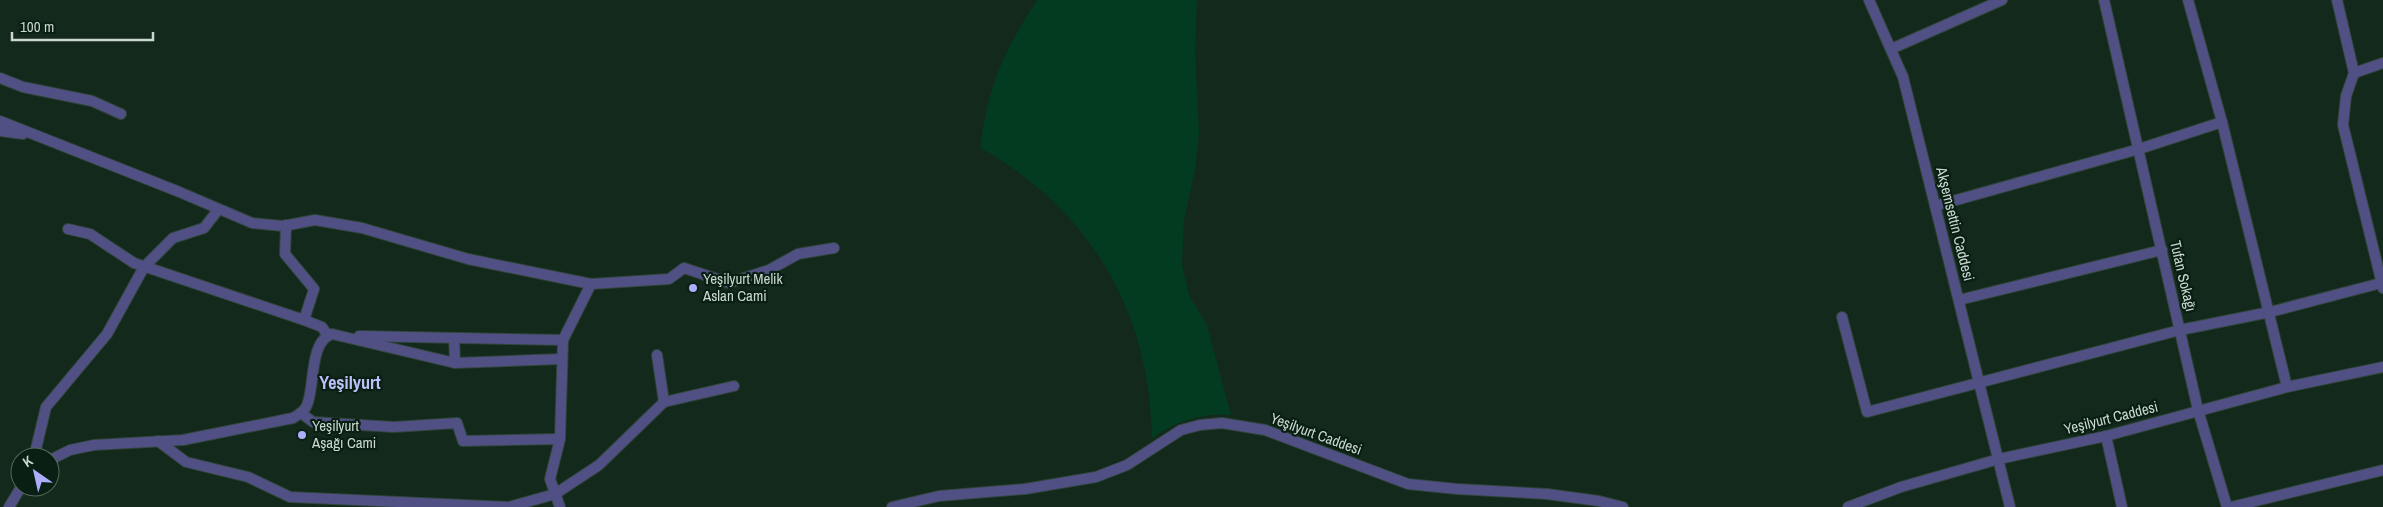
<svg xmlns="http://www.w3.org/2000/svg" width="2383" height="507" viewBox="0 0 2383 507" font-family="'Archivo Narrow',sans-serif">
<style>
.green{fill:#033b20}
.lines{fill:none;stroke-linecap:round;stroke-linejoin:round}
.minor-casing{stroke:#304539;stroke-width:12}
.minor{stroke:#515085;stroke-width:10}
.poi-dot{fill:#adaefb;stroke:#091f13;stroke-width:2}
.labels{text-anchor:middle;stroke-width:4.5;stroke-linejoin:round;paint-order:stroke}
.street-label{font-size:15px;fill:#cad8cf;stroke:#091f13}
.poi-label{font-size:15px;fill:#cad8cf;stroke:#091f13;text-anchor:start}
.quarter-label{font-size:18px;font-weight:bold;fill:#bec0f9;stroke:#091f13}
</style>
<rect width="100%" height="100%" fill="#13291c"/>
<path class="green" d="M1037,0h160l-2,50 4,83 -4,37 -11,50 -2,44 7,31 18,30 24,90c-30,-2 -55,6 -79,23 -2,-126 -61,-227 -171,-290 5,-59 24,-99 56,-148z"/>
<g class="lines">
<g class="minor-casing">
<g id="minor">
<path d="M1869,0l34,77 107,430"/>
<path d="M2104,0l94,410 29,97"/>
<path d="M2188,0l34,122 65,265"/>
<path d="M2337,0l17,73 -8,23 -3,29 40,163"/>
<path d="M1891,49l111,-49"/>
<path d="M2354,73l29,-10"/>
<path d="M0,78l23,9 69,14 29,13"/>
<path d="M0,121l177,70 75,32 31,3 32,-6 47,8 106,31 123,25 -28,56"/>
<path d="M0,131l23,3"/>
<path d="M1935,206l204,-57 83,-27"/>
<path d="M286,225l-1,29 29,35 -10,31"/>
<path d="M68,229l22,5 44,29 170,57 18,7 6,9"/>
<path d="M591,284l78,-5 15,-11 45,15 40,-13 29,-16 36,-6"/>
<path d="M1959,300l203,-50"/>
<path d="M1842,317l25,95 313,-82 90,-18 111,-29"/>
<path d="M359,336l204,4 -3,99 -10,40 10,28"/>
<path d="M454,338l1,25"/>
<path d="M657,355l7,47"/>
<path d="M301,413l12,9 81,5 63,-4 6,18 97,-2"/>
<path d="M2106,436l16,71"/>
<path d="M158,441l28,21 62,15 42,20 219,10 46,-13 44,-29 65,-63 70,-16"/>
<path d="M34,457l12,-50 61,-73 37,-67 29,-29 31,-10 14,-18"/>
<path d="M50,460l20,-10 24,-5 89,-5 110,-22c5,-3 12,-7 14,-13 8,-18 2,-64 25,-71l123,29 106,-4"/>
<path d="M9,507l12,-20"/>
<path d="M892,507l47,-11 86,-7 71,-12 31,-12 54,-35 19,-5 22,-2 43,7 143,54 49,5 90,5 52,7 24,6"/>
<path d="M1848,507l53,-20 98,-28 107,-23 181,-49 96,-20"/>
<path d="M2231,507l152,-37"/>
</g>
</g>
<use href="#minor" class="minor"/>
</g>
<g class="poi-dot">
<circle cx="693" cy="288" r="5"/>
<circle cx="302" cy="435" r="5"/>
</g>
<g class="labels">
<g class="street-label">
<text transform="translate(1955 224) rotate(76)" y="5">Akşemsettin Caddesi</text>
<text transform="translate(2183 276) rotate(77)" y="5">Tufan Sokağı</text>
<text transform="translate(2111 418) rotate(-14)" y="5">Yeşilyurt Caddesi</text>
<text transform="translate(1316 434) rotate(20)" y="5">Yeşilyurt Caddesi</text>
</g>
<g class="poi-label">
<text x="703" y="284">Yeşilyurt Melik<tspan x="703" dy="17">Aslan Cami</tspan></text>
<text x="312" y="431">Yeşilyurt<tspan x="312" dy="17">Aşağı Cami</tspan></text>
</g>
<g class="quarter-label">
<text x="350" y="389">Yeşilyurt</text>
</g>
</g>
<g transform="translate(35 472) rotate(326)"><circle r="24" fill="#091f13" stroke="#56695e"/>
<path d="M0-4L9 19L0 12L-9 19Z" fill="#adaefb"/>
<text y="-8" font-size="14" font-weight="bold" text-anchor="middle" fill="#cad8cf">K</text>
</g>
<path d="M12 32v8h141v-8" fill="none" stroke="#cad8cf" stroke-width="2.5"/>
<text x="20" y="32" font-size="15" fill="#cad8cf" stroke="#091f13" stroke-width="4" paint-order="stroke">100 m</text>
</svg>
